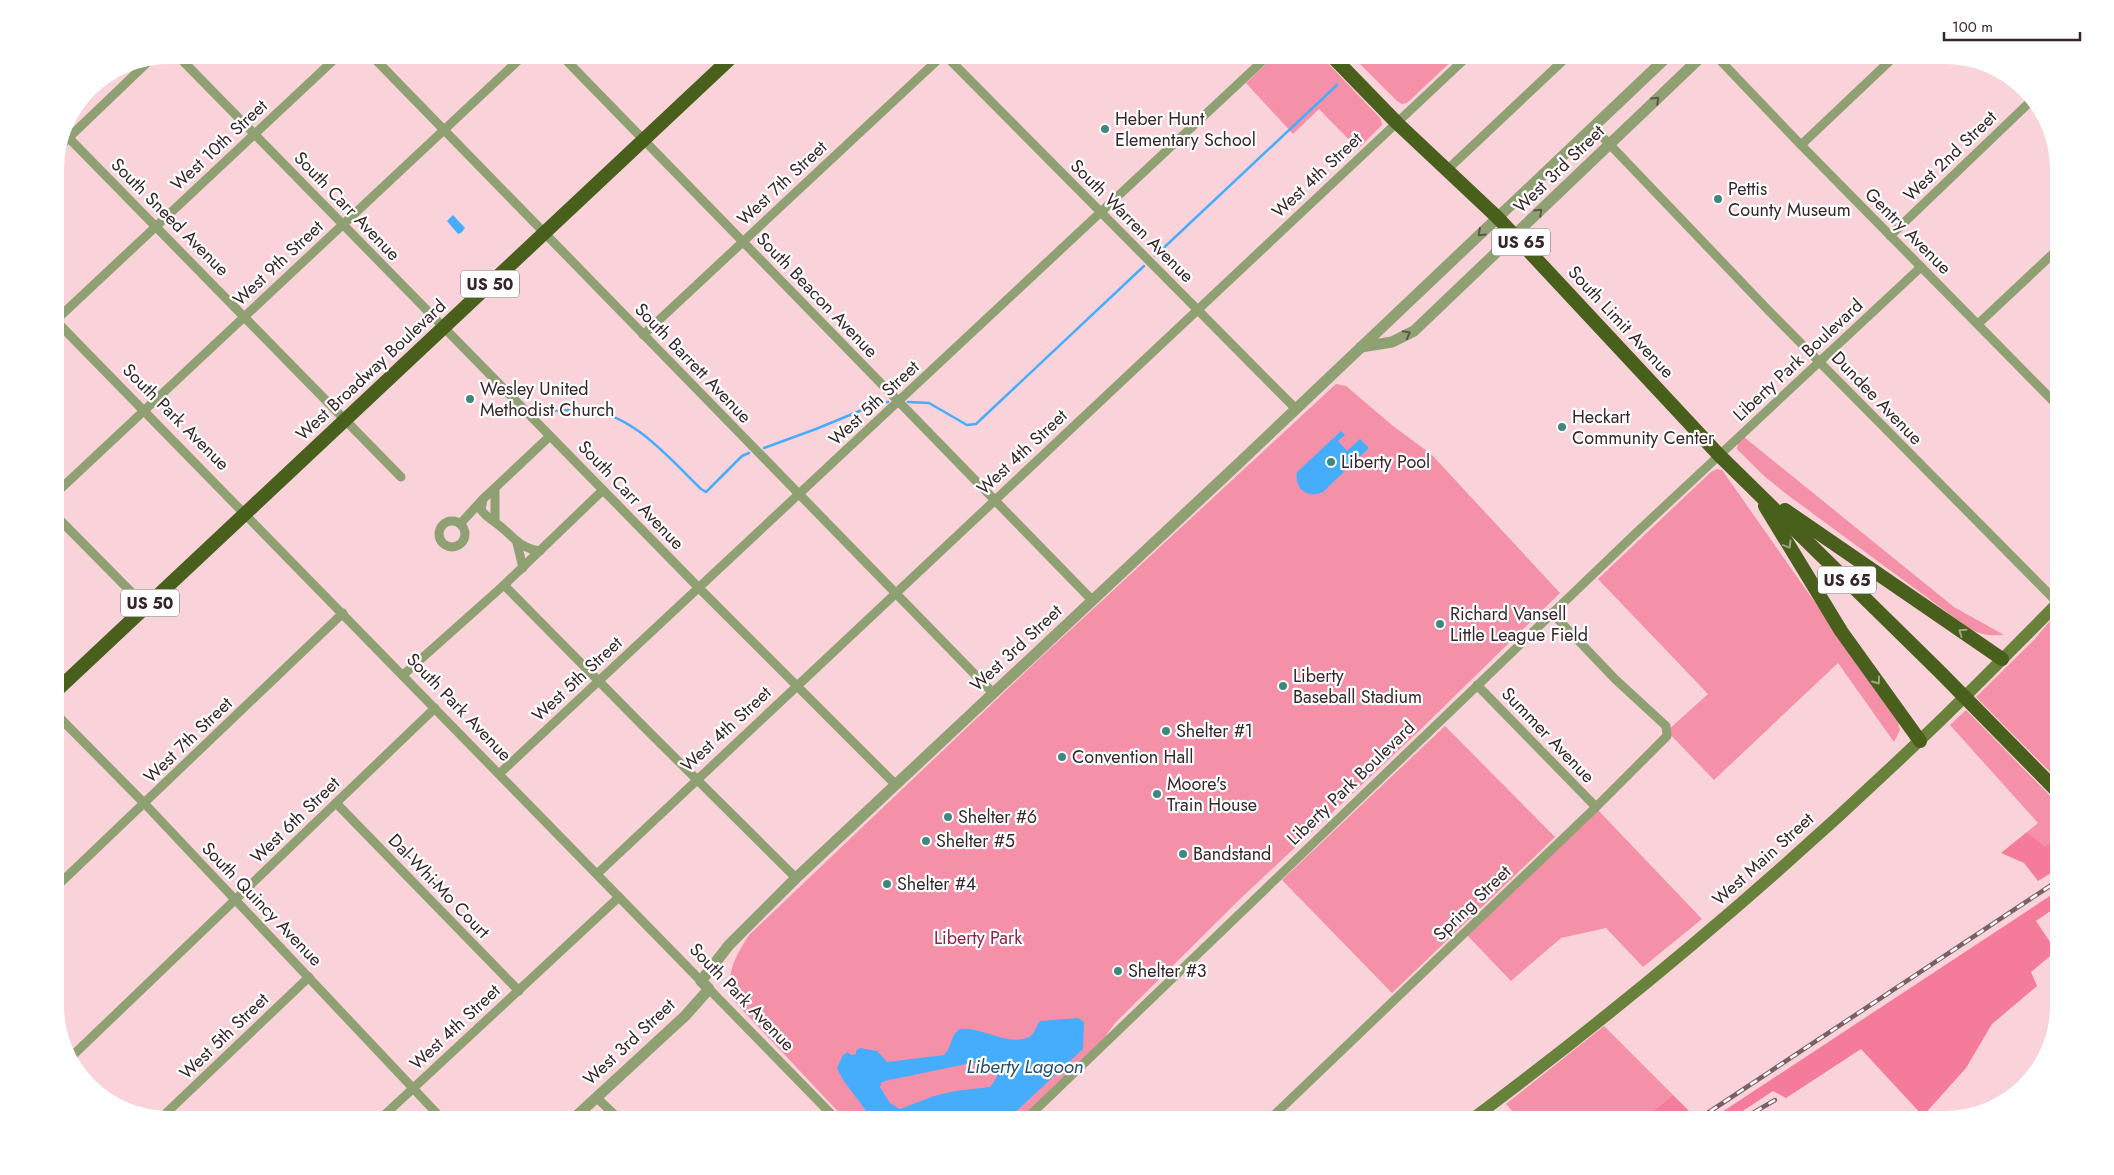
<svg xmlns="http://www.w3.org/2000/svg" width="2114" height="1175" viewBox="0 0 2114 1175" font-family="Jost,sans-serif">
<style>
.green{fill:#f491a8}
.forest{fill:#f47b9a}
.water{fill:#46adfd;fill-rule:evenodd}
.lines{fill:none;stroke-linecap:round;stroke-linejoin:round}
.stream{stroke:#46adfd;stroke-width:2.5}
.minor{stroke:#8fa173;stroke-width:9}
.tertiary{stroke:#8fa173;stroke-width:11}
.secondary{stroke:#69823b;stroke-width:12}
.trunk{stroke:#495f1c;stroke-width:14}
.rail-casing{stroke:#796065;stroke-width:4.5}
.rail{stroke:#fff;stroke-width:2.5;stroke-dasharray:8;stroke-linecap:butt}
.oneway{stroke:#5a5747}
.oneway2{stroke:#9ba782}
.poi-dot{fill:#41877f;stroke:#fff;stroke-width:2}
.labels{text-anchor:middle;stroke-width:4.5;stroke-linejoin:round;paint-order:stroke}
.shield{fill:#fff;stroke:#736669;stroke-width:1}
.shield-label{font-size:16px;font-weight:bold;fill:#372529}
.poi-label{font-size:18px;fill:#372529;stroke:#fff;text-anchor:start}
.street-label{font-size:18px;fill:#372529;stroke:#fff}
.park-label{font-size:18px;fill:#8c2145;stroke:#fff}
.water-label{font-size:19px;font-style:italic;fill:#264e6f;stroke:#fff}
</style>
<rect width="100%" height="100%" fill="#fad3da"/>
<g class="green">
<path d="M1276,55h44l61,64 1,6 -24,24 -39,-40 -26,25 -47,-51z"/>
<path d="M1359,55h99l-51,48 -5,1 -5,-3 -42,-42z"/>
<path d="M1336,384l10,2 47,40 38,28 129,139 -141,138 -180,169 -124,123 -15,21 -79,76h-175l-113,-120c-9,-25 3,-45 16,-65l290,-276z"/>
<path d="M1744,437l210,170 50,28c-14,1 -22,0 -34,-6l-181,-133 -25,-20 -27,-27 1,-6z"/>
<path d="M1717,469l5,1 175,249 3,11 -6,12 -56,-79 -124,117 -47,-49 41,-37 -110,-115 113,-107z"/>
<path d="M2059,610v171l-83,-84 58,-57z"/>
<path d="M1966,710l93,95v33l-14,8 -18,-14 11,-9 -88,-98z"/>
<path d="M1445,726l110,111 -163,156 -110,-113z"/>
<path d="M1597,809l105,110 -59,48 -37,-39 -45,10 -50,43 -45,-47z"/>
<path d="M1604,1026l69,69 -31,25h-53l-6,-4 -9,4h-54l-14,-16z"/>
</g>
<g class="forest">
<path d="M2027,832l18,14 14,-8v30l-21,13 -14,-18 -23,-10z"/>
<path d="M2059,890v15l-23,16 20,30 -25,21 6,14 -45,38 -26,44 -43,48 -62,-67 -75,49 -13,-7 -44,29h-19z"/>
<path d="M1673,1095l17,17 -12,8h-36z"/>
</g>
<g class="water">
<path d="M453,215l12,13 -4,5 -3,1 -11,-13z"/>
<path d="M1341,431l4,4 -7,6 9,10 13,-12 9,9 -46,44c-15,7 -29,-3 -26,-20z"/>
<path d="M1078,1018l6,4 -1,27 -76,71h-134l-30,-40 -6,-12 6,-13 5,-3 3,3 5,-1v-3l4,-3 17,3 10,11 57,-7c9,-8 5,-19 16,-26 22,-3 47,18 69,8 5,-2 7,-11 11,-16zM971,1063c19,0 37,2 19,24l-35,4 -21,5 -34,13 -10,-6 -10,-16 1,-4 4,-2z"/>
</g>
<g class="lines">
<g class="stream">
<path d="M1361,62l7,-7"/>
<path d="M1155,256l182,-171"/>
<path d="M908,402l21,1 38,22 9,-1 168,-158"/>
<path d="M514,411h3"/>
<path d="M536,411c16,1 33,-2 50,-1 46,3 83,48 115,79l5,3 36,-36 7,-3"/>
<path d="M764,448l52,-19 63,-26 9,-1"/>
</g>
<g class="minor">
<path d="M177,55l522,533 197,197"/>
<path d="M371,55l622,638"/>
<path d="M561,55l531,545"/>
<path d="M945,55l351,354"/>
<path d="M1715,55l86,90 258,262"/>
<path d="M1593,127l176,184 289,292"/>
<path d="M62,131l339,346"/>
<path d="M1801,145l95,-90"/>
<path d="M59,147l93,-89"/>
<path d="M1448,169l121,-114"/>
<path d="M1890,236l142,-136"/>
<path d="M55,320l646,661"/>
<path d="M55,321l284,-266"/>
<path d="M1978,324l81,-76"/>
<path d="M643,335l300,-280"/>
<path d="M495,488v33"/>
<path d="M55,494l469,-439"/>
<path d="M483,499l-2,11c5,7 9,8 15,13 17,12 22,25 44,28"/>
<path d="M55,515l91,92"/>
<circle cx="452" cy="534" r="13"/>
<path d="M460,524l23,-25 67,-63"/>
<path d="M517,543l6,25"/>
<path d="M504,585l144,146 148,147"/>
<path d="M403,675l101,-90 99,-95"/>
<path d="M1477,685l119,122"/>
<path d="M55,713l90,91 298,316"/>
<path d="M499,774l770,-719"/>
<path d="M336,803l183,188"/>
<path d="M597,874l872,-819"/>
<path d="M55,888l288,-275"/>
<path d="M709,989l128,131"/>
<path d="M69,1059l366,-351"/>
<path d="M596,1097l24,23"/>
<path d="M161,1118l148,-141"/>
<path d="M379,1120l240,-223"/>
<path d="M1025,1120l611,-587 285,-266"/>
<path d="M1269,1120l327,-313 71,-71 -1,-10 -51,-47 -63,-66"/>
</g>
<g class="tertiary">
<path d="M1361,347l31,-5 22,-11 289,-276"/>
<path d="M572,1120l113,-104 24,-27 -8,-8 28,-36 67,-67 442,-414 431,-409"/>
</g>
<path class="secondary" d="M1471,1120c157,-117 307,-244 448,-379 48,-45 93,-92 140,-139"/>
<g class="trunk">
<path d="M1331,55l66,68 100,94 222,238 221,217 119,121"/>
<path d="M1765,506l76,125 79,110"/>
<path d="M1785,510l217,149"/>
<path d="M55,692l679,-637"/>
</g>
<g class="rail-casing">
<g id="rail">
<path d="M1697,1120l362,-240"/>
<path d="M1741,1120l34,-20"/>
</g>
</g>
<use href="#rail" class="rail"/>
</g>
<defs><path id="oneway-chevron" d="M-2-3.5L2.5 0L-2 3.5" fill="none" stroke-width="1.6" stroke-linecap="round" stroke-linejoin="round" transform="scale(1.25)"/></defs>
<g class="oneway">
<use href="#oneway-chevron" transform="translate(1656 100) rotate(-44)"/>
<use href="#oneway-chevron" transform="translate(1539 212) rotate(-44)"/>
<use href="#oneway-chevron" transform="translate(1481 233) rotate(137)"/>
<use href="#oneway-chevron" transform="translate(1407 334) rotate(-28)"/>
</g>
<g class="oneway2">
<use href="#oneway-chevron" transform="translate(1788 545) rotate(59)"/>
<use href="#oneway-chevron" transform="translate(1962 632) rotate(-145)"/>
<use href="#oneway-chevron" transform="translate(1877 681) rotate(54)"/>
</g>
<g class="poi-dot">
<circle cx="1105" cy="129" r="5"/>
<circle cx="1718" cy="199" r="5"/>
<circle cx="470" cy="399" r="5"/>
<circle cx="1562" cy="427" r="5"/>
<circle cx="1331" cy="462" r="5"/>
<circle cx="1440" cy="624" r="5"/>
<circle cx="1283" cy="686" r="5"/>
<circle cx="1166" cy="731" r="5"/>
<circle cx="1062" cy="757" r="5"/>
<circle cx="1157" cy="794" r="5"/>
<circle cx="948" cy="817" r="5"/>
<circle cx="926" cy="841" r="5"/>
<circle cx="1183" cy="854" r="5"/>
<circle cx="887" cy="884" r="5"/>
<circle cx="1118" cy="971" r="5"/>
</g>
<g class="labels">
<g class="shield">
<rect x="1492" y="228.5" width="58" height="27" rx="4"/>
<rect x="461" y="270.5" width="58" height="27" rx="4"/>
<rect x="1818" y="566.5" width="58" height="27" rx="4"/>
<rect x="121" y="589.5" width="58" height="27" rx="4"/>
</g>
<g class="shield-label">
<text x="1521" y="248">US 65</text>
<text x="490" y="290">US 50</text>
<text x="1847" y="586">US 65</text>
<text x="150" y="609">US 50</text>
</g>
<g class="poi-label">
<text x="1115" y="125">Heber Hunt<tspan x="1115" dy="21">Elementary School</tspan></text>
<text x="1728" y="195">Pettis<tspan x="1728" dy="21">County Museum</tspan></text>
<text x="480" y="395">Wesley United<tspan x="480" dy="21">Methodist Church</tspan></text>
<text x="1572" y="423">Heckart<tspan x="1572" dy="21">Community Center</tspan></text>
<text x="1341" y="468">Liberty Pool</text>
<text x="1450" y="620">Richard Vansell<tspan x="1450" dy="21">Little League Field</tspan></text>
<text x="1293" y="682">Liberty<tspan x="1293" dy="21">Baseball Stadium</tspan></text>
<text x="1176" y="737">Shelter #1</text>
<text x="1072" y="763">Convention Hall</text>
<text x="1167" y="790">Moore's<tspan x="1167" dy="21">Train House</tspan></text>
<text x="958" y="823">Shelter #6</text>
<text x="936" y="847">Shelter #5</text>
<text x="1193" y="860">Bandstand</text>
<text x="897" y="890">Shelter #4</text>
<text x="1128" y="977">Shelter #3</text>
</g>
<g class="street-label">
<text transform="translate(219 145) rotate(-43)" y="6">West 10th Street</text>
<text transform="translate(1950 156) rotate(-44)" y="6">West 2nd Street</text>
<text transform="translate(1559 169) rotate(-44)" y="6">West 3rd Street</text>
<text transform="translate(1317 175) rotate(-43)" y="6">West 4th Street</text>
<text transform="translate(782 183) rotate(-43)" y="6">West 7th Street</text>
<text transform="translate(347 206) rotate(46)" y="6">South Carr Avenue</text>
<text transform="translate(170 217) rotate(45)" y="6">South Sneed Avenue</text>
<text transform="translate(1132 221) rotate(45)" y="6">South Warren Avenue</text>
<text transform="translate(1908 231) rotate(45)" y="6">Gentry Avenue</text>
<text transform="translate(278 263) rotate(-43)" y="6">West 9th Street</text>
<text transform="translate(817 295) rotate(46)" y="6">South Beacon Avenue</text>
<text transform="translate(1621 322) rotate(47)" y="6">South Limit Avenue</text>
<text transform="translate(1798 360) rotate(-43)" y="6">Liberty Park Boulevard</text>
<text transform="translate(693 363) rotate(46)" y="6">South Barrett Avenue</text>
<text transform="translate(371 370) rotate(-43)" y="6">West Broadway Boulevard</text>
<text transform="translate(1877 398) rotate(46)" y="6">Dundee Avenue</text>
<text transform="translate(874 403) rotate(-43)" y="6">West 5th Street</text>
<text transform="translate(176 417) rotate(45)" y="6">South Park Avenue</text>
<text transform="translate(1022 452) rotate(-43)" y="6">West 4th Street</text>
<text transform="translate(631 495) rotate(46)" y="6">South Carr Avenue</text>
<text transform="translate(1016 648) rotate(-43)" y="6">West 3rd Street</text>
<text transform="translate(577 679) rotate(-43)" y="6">West 5th Street</text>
<text transform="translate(459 707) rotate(46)" y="6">South Park Avenue</text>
<text transform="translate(726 729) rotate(-43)" y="6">West 4th Street</text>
<text transform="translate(1548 735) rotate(46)" y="6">Summer Avenue</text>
<text transform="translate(188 740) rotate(-44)" y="6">West 7th Street</text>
<text transform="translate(1351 783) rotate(-44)" y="6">Liberty Park Boulevard</text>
<text transform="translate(295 820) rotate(-44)" y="6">West 6th Street</text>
<text transform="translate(1763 859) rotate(-42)" y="6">West Main Street</text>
<text transform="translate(439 886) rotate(46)" y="6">Dal-Whi-Mo Court</text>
<text transform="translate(1472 903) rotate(-44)" y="6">Spring Street</text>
<text transform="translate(262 904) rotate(46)" y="6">South Quincy Avenue</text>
<text transform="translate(742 997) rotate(46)" y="6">South Park Avenue</text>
<text transform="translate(455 1027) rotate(-43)" y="6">West 4th Street</text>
<text transform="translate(224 1036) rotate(-44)" y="6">West 5th Street</text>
<text transform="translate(629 1042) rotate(-43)" y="6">West 3rd Street</text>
</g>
<g class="park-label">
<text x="978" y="944">Liberty Park</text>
</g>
<g class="water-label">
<text x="1025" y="1073">Liberty Lagoon</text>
</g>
</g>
<path d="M0 0H2114V1175H0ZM169 64H1945A105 105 0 0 1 2050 169V1006A105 105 0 0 1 1945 1111H169A105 105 0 0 1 64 1006V169A105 105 0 0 1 169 64Z" fill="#fff" fill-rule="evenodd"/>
<path d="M1944 32v8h136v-8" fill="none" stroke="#372529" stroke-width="2.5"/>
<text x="1952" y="32" font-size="15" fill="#372529" stroke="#ffffff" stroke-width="4" paint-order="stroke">100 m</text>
</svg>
